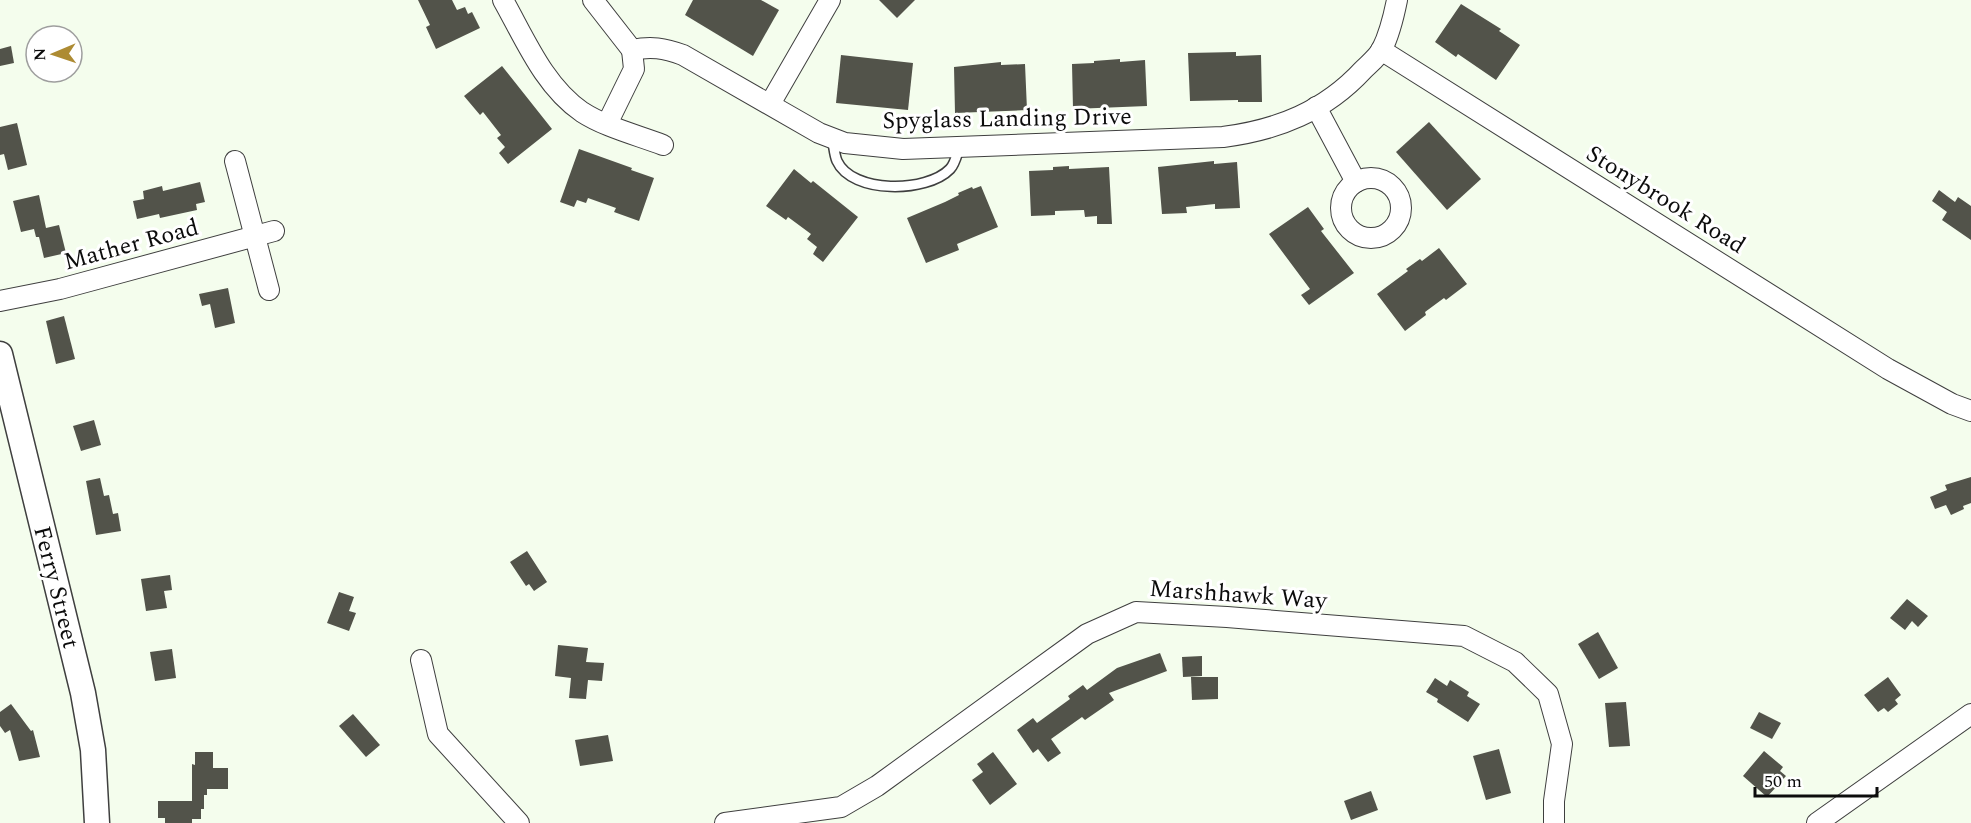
<svg xmlns="http://www.w3.org/2000/svg" width="1971" height="823" viewBox="0 0 1971 823" font-family="Spectral,serif">
<style>
.building{fill:#52534a}
.lines{fill:none;stroke-linecap:round;stroke-linejoin:round}
.service-casing{stroke:#3f3f3f;stroke-width:12}
.minor-casing{stroke:#3f3f3f;stroke-width:22}
.tertiary-casing{stroke:#3f3f3f;stroke-width:27}
.service{stroke:#fff;stroke-width:9}
.minor{stroke:#fff;stroke-width:20}
.tertiary{stroke:#fff;stroke-width:24}
.labels{text-anchor:middle;stroke-width:6;stroke-linejoin:round;paint-order:stroke}
.street-label{font-size:24px;fill:#0c0c0c;stroke:#fff}
</style>
<rect width="100%" height="100%" fill="#f4fded"/>
<g class="building">
<path d="M418,0h34l5,10 8,-3 3,7 4,-2 8,16 -44,21 -10,-22 4,-2z"/>
<path d="M693,0h68l18,10 -26,46 -68,-41z"/>
<path d="M879,0h36l-18,18z"/>
<path d="M1461,4l40,25 -2,2 21,14 -24,35 -38,-26 -2,3 -21,-15z"/>
<path d="M11,46l3,17 -14,3v-17z"/>
<path d="M1236,52v4l25,-1 1,47h-24v-2l-48,1 -2,-48z"/>
<path d="M841,55l72,8 -5,47 -72,-7z"/>
<path d="M1120,59v3l25,-2 2,46 -74,3 -1,-45 22,-1v-2z"/>
<path d="M1001,62v3l24,-1 2,46 -72,3 -1,-46z"/>
<path d="M502,66l50,63 -44,35 -9,-11 6,-6 -8,-9 4,-3 -18,-23 -3,3 -16,-19z"/>
<path d="M1429,122l52,57 -34,31 -51,-58z"/>
<path d="M17,123l10,42 -19,5 -4,-16 -4,1v-28z"/>
<path d="M579,149l53,19 -1,2 23,8 -15,43 -25,-9 2,-4 -28,-10 -2,5 -9,-3 -3,7 -14,-5z"/>
<path d="M1214,161v3l23,-2 3,46 -25,1v-5l-29,3 1,6 -25,1 -4,-47z"/>
<path d="M1069,166v3l40,-2 3,57h-15v-8l-12,1 -1,-7 -29,1v4l-24,1 -2,-45 24,-1v-3z"/>
<path d="M794,169l17,14 2,-2 45,36 -35,45 -10,-8 4,-7 -10,-8 4,-5 -23,-17 -2,3 -20,-14z"/>
<path d="M200,182l5,20 -9,2 1,6 -37,8 -1,-4 -22,5 -4,-18 11,-2 -1,-8 19,-5 1,5z"/>
<path d="M981,186l17,41 -41,17 2,6 -33,13 -19,-45 38,-16 14,-7 -1,-2 14,-6 1,2z"/>
<path d="M1939,190l16,12 3,-5 13,9v34l-29,-20 5,-8 -15,-11z"/>
<path d="M39,195l7,33 13,-3 7,28 -22,5 -5,-21h-3l-2,-8 -13,3 -8,-31z"/>
<path d="M1308,207l16,22 -3,2 33,42 -45,32 -8,-10 9,-6 -41,-55z"/>
<path d="M1439,248l28,36 -21,16 -2,-2 -19,14 1,3 -21,16 -28,-37 31,-23 -2,-2 14,-10 2,2z"/>
<path d="M228,288l7,35 -20,5 -5,-24 -8,2 -3,-12z"/>
<path d="M64,316l11,43 -19,5 -10,-43z"/>
<path d="M94,420l7,25 -20,6 -8,-25z"/>
<path d="M1971,477v26l-8,3 1,3 -13,6 -5,-10 -11,4 -5,-12 17,-7 -2,-5z"/>
<path d="M100,478l4,18 5,-1 4,19 5,-1 3,18 -25,4 -10,-54z"/>
<path d="M527,551l20,31 -13,9 -5,-7 -3,2 -16,-24z"/>
<path d="M170,575l2,15 -8,1 3,17 -21,3 -5,-32z"/>
<path d="M339,592l15,5 -5,14 7,2 -7,18 -22,-8z"/>
<path d="M1907,599l21,17 -10,11 -6,-6 -7,9 -15,-12z"/>
<path d="M1598,632l20,36 -19,11 -21,-35z"/>
<path d="M558,645l30,3 -2,14 18,1 -2,18 -14,-1 -2,19 -17,-1 2,-20 -16,-2z"/>
<path d="M172,649l4,29 -21,3 -5,-29z"/>
<path d="M1160,653l7,18 -58,22 5,7 -29,20 -3,-3 -31,22 10,14 -13,9 -10,-13 -5,4 -16,-23 16,-12 4,5 33,-24 -2,-3 15,-11 4,5 30,-22z"/>
<path d="M1202,656v20l-19,1 -1,-20z"/>
<path d="M1191,677h27v22l-26,1z"/>
<path d="M1888,677l13,18 -6,5 3,4 -10,8 -4,-4 -6,4 -14,-17z"/>
<path d="M1435,678l12,8 3,-6 19,12 -2,4 13,8 -12,18 -31,-20 1,-3 -12,-7z"/>
<path d="M1626,702l4,44 -21,1 -4,-44z"/>
<path d="M11,704l20,27 2,-1 7,27 -21,4 -9,-31 -5,3 -5,-7v-14z"/>
<path d="M1759,712l22,11 -9,16 -22,-11z"/>
<path d="M353,714l27,31 -14,12 -27,-31z"/>
<path d="M608,735l5,26 -33,5 -5,-26z"/>
<path d="M1499,749l12,44 -25,7 -13,-44z"/>
<path d="M1764,751l19,16 -3,4 6,5 -19,21 -24,-21z"/>
<path d="M195,752h18v16h15v21h-21v6h-3v14h-3v10h-9v4h-27v-5h-7v-17h34v-37l3,1z"/>
<path d="M993,752l24,32 -27,21 -18,-25 11,-8 -6,-8z"/>
<path d="M1371,791l7,19 -27,10 -7,-19z"/>
</g>
<g class="lines">
<g class="service-casing">
<path id="service" d="M832,138c2,7 2,16 5,23 15,33 90,32 113,8 5,-5 7,-15 9,-21"/>
</g>
<g class="minor-casing">
<g id="minor">
<path d="M503,0c22,39 41,86 79,112 23,15 55,23 81,33"/>
<path d="M593,0l39,50c19,-4 32,-2 51,5l136,78 26,10 58,6 320,-12c55,-7 102,-26 140,-67 6,-6 15,-13 19,-21 7,-14 12,-34 15,-49"/>
<path d="M1381,50l507,319 64,35 19,7"/>
<path d="M770,104l60,-104"/>
<path d="M1316,107l40,75"/>
<path d="M607,124l27,-55 -2,-19"/>
<path d="M235,161l34,129"/>
<circle cx="1371" cy="208" r="30"/>
<path d="M0,301l60,-12 214,-58"/>
<path d="M421,660l17,74 81,89"/>
<path d="M725,823l116,-16 36,-21 210,-152 49,-22 91,5 237,19 51,26 33,32 14,50 -8,57v22"/>
<path d="M1817,823l154,-109"/>
</g>
</g>
<g class="tertiary-casing">
<path id="tertiary" d="M0,354l83,339 10,57 4,73"/>
</g>
<use href="#service" class="service"/>
<use href="#minor" class="minor"/>
<use href="#tertiary" class="tertiary"/>
</g>
<g class="labels">
<g class="street-label">
<text transform="translate(1007 118) rotate(-1)" y="8">Spyglass Landing Drive</text>
<text transform="translate(1666 199) rotate(32)" y="8">Stonybrook Road</text>
<text transform="translate(131 244) rotate(-15)" y="8">Mather Road</text>
<text transform="translate(57 587) rotate(76)" y="8">Ferry Street</text>
<text transform="translate(1238 594) rotate(4)" y="8">Marshhawk Way</text>
</g>
</g>
<g transform="translate(54 54) rotate(268)"><circle r="28" fill="#ffffff" stroke="#9e9e9e" stroke-width="1.5"/>
<path d="M0-4.5L10 22L0 15L-10 22Z" fill="#ad8b33"/>
<text y="-9" font-size="16" font-weight="bold" text-anchor="middle" fill="#0c0c0c">N</text>
</g>
<path d="M1755 787v9h122v-9" fill="none" stroke="#0c0c0c" stroke-width="3"/>
<text x="1764" y="787" font-size="18" fill="#0c0c0c" stroke="#ffffff" stroke-width="4.5" paint-order="stroke">50 m</text>
</svg>
